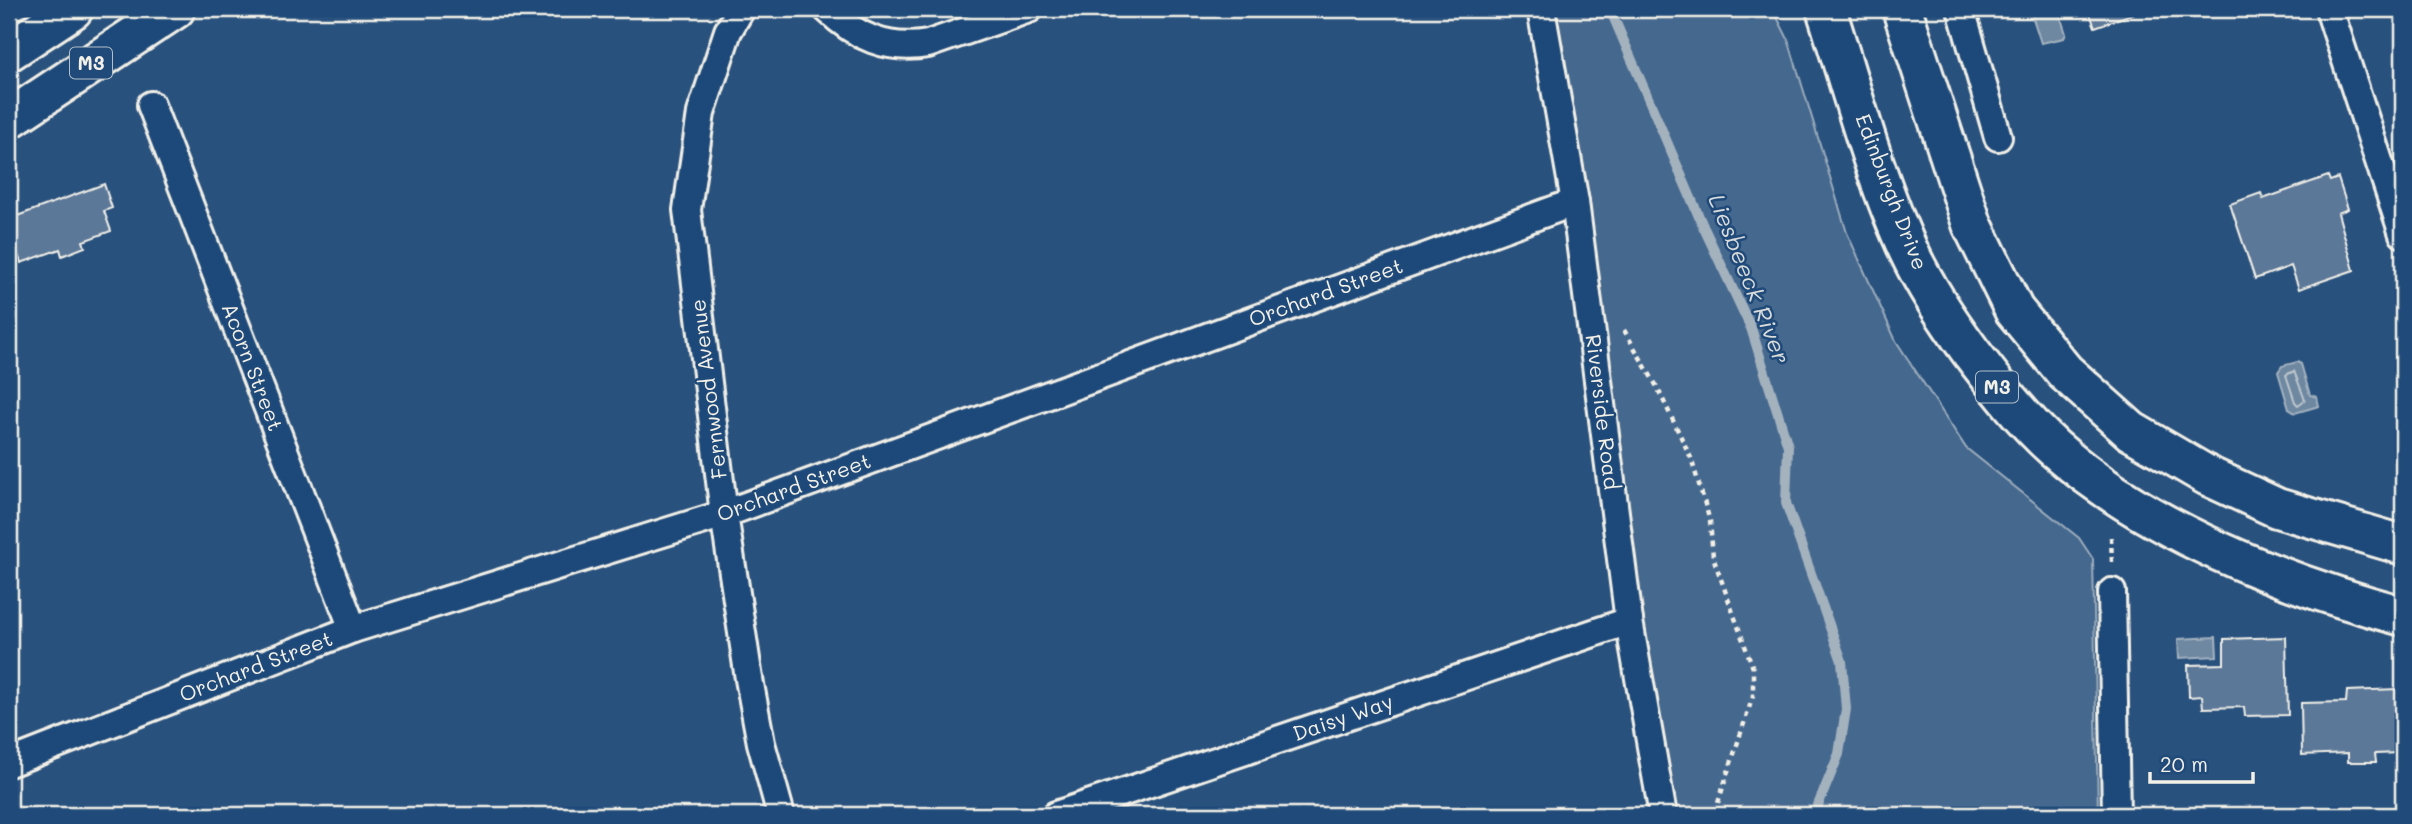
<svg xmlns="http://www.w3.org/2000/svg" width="2412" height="824" viewBox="0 0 2412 824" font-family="Mali,sans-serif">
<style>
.green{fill:#45688e;stroke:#9cacbb;stroke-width:2}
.water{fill:#6e88a2;stroke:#a4b2be;stroke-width:2}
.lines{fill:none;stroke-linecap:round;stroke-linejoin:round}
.shore{stroke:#bec7cc;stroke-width:2}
.stream{stroke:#a4b2be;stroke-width:10}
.building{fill:#5b7899;stroke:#f4f1e8;stroke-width:2}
.minor-casing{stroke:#f4f1e8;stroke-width:32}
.trunk-casing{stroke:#f4f1e8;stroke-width:44}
.path{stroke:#f4f1e8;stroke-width:4.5;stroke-dasharray:5 5;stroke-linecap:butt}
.minor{stroke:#1f4a7a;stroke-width:26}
.trunk{stroke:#1f4a7a;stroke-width:38}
.labels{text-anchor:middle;stroke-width:5;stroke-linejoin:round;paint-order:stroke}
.shield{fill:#1f4a7a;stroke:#b4bfc7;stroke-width:2}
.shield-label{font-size:19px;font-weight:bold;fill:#f4f1e8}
.street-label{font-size:21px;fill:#f4f1e8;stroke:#1f4a7a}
.water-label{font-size:23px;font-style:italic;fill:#d9dcda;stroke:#1f4a7a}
</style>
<rect width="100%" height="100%" fill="#28517e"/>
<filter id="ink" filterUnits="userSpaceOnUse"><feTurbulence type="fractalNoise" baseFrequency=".0143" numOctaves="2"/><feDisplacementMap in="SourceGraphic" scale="14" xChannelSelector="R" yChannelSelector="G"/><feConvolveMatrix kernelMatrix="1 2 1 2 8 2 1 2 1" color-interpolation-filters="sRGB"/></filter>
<g filter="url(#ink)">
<path class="green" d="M1550,9h223l15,30 59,194 49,108 70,107 113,90 14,21 5,256h-423l-36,-197z"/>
<g class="water">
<path d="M2030,9h28l8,25 -2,4 -23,5z"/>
<path d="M2297,362l4,2 9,31 7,2 2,9 -24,7 -6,-4 -11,-37 4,-6z"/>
<path d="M2216,637l1,19 -38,2 -1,-19z"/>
</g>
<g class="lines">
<path class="shore" d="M2294,371l11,29 -7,5 -3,-3 -9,-27z"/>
<path class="stream" d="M1610,9l93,217 48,102 37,118 -2,57 56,158 4,48 -7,45 -25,61"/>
</g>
<g class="building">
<path d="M2088,9h52l1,2 -46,16z"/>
<path d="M2328,176l2,5 8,-3 10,31 -10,4 16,57 -55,19 -8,-23 -36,13 -25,-75 31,-11 2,6z"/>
<path d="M104,184l8,24 -8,3 7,20 -28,10 2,6 -23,9 -2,-7 -39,14 -12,-35v-9z"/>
<path d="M2286,637l2,78 -43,1 -1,-9 -41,1 -1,-12 -13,1 -1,-32 36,-1v-25z"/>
<path d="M2398,689l1,64 -24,1 1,8h-28v-9l-46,2 -1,-52 45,-1 1,-11z"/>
</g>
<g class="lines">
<g class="minor-casing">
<g id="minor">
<path d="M741,9l-13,22 -27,82 -14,97 37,304 25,165 12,64 20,72"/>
<path d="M827,9c29,28 60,42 101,35l101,-35"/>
<path d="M1541,9l34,193 54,419 34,194"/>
<path d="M1961,9l37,128"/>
<path d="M2329,9l74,225"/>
<path d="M151,105l202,524"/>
<path d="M2112,592l4,223"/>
<path d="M9,763l344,-134 371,-115 851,-312"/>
<path d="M1056,815l573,-194"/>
</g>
</g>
<g class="trunk-casing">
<g id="trunk">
<path d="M1826,9c25,78 49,171 84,245 16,34 39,68 61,98 26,34 51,67 83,96 94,83 229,136 349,168"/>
<path d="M1902,9l70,215 42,86 51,62 66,59 77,45 69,32 126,37"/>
<path d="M9,51l64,-42"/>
<path d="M9,119l166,-110"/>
</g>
</g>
<g class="path">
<path d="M1624,330l32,55 35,73 19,63 3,36 40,111v28l-39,119"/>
<path d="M2111,537l1,26"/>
</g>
<use href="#minor" class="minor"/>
<use href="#trunk" class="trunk"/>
</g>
</g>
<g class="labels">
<g class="shield">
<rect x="70" y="47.5" width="42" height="31" rx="5"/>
<rect x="1976" y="371.5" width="42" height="31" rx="5"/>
</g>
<g class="shield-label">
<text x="91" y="70">M3</text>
<text x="1997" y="394">M3</text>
</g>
<g class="street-label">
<text transform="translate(1891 192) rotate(69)" y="7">Edinburgh Drive</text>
<text transform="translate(1326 293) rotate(-20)" y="7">Orchard Street</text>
<text transform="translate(252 367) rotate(69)" y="7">Acorn Street</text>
<text transform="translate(709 389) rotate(-97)" y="7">Fernwood Avenue</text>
<text transform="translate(1602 412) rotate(83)" y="7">Riverside Road</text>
<text transform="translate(794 488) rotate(-20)" y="7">Orchard Street</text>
<text transform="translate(256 667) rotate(-21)" y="7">Orchard Street</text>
<text transform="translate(1343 718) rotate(-19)" y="7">Daisy Way</text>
</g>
<g class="water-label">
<text transform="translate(1749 279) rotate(68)" y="8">Liesbeeck River</text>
</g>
</g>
<rect width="2412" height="824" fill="none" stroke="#1f4a7a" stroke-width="35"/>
<rect x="18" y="18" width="2377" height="789" fill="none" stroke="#f4f1e8" stroke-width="2.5" filter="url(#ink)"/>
<path d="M2150 772v10h103v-10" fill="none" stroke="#f4f1e8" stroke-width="3.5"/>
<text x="2160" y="772" font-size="21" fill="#f4f1e8" stroke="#1f4a7a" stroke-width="5" paint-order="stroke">20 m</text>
</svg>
